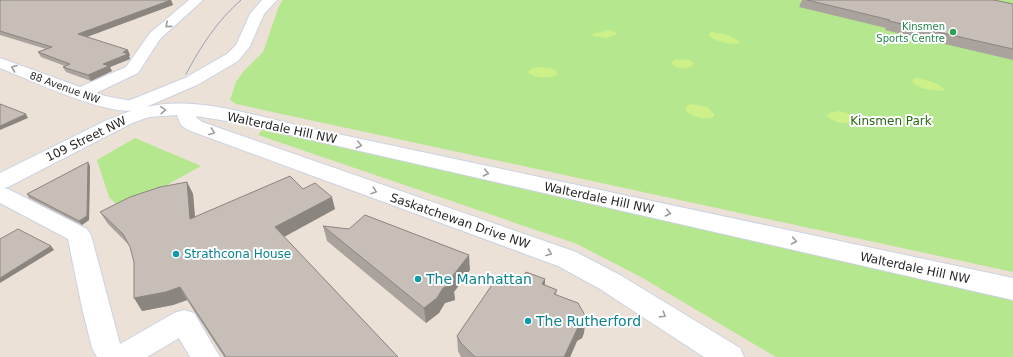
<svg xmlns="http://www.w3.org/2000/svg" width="1013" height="357" viewBox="0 0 1013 357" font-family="'DejaVu Sans',sans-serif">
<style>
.green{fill:#b5e78e}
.pitch{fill:#cef089}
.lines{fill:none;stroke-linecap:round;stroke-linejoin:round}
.minor-casing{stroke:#ccd2e2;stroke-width:2}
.secondary-casing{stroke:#ccd2e2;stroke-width:2}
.minor{fill:#fff;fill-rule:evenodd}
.secondary{fill:#fff;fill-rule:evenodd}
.tram{stroke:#9aa0b3;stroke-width:1}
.wall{fill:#aaa39d}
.shaded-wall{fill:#8b8580}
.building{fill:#c6beb7;stroke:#8b8580}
.oneway{stroke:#9e9e9e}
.leisure-dot{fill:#2e9e5b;stroke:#fff;stroke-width:1.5}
.culture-dot{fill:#0f9aa8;stroke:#fff;stroke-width:1.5}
.labels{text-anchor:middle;stroke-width:4;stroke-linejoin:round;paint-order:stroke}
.far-leisure-label{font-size:10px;fill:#27864d;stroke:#fff;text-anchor:end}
.far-street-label{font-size:10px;fill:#272727;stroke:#fff}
.park-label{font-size:12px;fill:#2d6814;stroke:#fff}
.street-label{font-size:12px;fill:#272727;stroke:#fff}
.culture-label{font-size:12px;fill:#0d838f;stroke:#fff;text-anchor:start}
.near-culture-label{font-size:14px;fill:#0d838f;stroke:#fff;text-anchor:start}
</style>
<rect width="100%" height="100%" fill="#ebe1d7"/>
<g class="green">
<path d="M283,0h730v272l-777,-168 -6,-4 6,-18 8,-11 19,-19 16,-46z"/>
<path d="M262,130l751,163v64h-237l-135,-80 -64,-33 -319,-109z"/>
<path d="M135,138l66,28 -79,44 -13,-13 -12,-37z"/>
</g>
<g class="pitch">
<path d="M609,30l6,2 2,2 -10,4 -14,-2v-2z"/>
<path d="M712,32l16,3 12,7 -2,2c-10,0 -21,-2 -29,-8v-3z"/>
<path d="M676,59l14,1 4,4c-7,6 -17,6 -23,-1z"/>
<path d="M538,67l17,2 2,4 -1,3c-9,2 -21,3 -28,-4l3,-3z"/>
<path d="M916,78l14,3 9,4 5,4v2l-20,-2 -10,-5 -2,-4z"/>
<path d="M691,104l16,3 8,8 -3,3c-10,1 -19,-1 -26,-7v-5z"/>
<path d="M840,111l13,5 2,3c-10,7 -20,4 -28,-3l2,-3z"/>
</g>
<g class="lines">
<g class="minor-casing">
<g id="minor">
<path d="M189,0h14l-43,39 -22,34 -42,20 9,3 32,6 3,4 -3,4c-28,7 -107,-30 -137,-42v-10l80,29 46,-20 24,-34z"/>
<path d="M0,187l8,2 79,40 4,6 29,109 54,-31 10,-3 10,3 26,44h-30l-11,-19 -32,19h-50l-5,-9 -10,-40 -14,-69 -68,-36z"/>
</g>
</g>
<g class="secondary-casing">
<path id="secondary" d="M262,0h15l-13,14 -14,32 -12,15 -41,24 -51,22c52,-12 108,9 159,20l708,151v22l-780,-178 -37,-6 1,2 5,4 374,130 44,23 120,73 4,9h-40l-104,-68 -42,-23 -370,-136 -7,-5 -4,-10 -28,2 -17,6 -124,64 -8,2v-16l107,-53 26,-10 -5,-1 -3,-4 3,-4 57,-23 42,-24 9,-9 14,-31z"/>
</g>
<use href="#minor" class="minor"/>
<use href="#secondary" class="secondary"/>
<path class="tram" d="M186,74c15,-28 31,-53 55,-74"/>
</g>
<g class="wall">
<path d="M0,0h171l2,5 -86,32 43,18 -1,1 1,3 -20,8 2,4 -21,10 -25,-9 -3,-5 2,-1 -24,-9 -3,-5 8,-3 -46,-14z"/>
<path d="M802,0h192l19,4v56l-128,-30 1,-2 -87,-21z"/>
<path d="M90,166l-1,54 -7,5 -53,-27 -2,-4z"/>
<path d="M187,182l6,12 2,23 108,-28 32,20 -51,28 114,120h-174l-37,-57 -14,5 -31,6 -8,-49 -4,-15 -2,-3 -20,-20 -8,-12z"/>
<path d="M323,226l147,44 -16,22 1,8 -10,3 -6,10 -13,10 -99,-82z"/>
<path d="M522,278l23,1v6l12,5 -1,5 28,38 -2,5 -5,3 -7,16h-109l-3,-6 -1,-15z"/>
</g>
<g class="shaded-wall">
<path d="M171,0l2,5 -92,34 -3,-5z"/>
<path d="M128,50l2,5 -1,1 1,3 -20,8 2,4 -21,10 -3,-6 15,-11 20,-12z"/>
<path d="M26,114l2,4 -28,12v-4z"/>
<path d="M88,162l2,4 -1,54 -7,5 -3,-4z"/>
<path d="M187,182l6,12 3,37 -6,-12z"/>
<path d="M332,197l3,12 -55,30 -5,-12z"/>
<path d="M51,246l3,4 -54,33v-5z"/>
<path d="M469,255l1,15 -16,22 1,8 -10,3 -6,10 -13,10 -2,-15 19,-20z"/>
<path d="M545,279l-1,15 -2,-10z"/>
<path d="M180,287l7,13 -14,5 -31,6 -8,-13z"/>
<path d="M586,317l-2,16 -2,5 -5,3 -7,16h-6l15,-32z"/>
</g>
<g class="building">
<path d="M0,0h171l-93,34 50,16 -5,2 5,2 -25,10 6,2 -21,9 -25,-8 7,-3 -32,-12 14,-5 -52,-16z"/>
<path d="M807,0h187l19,4v45l-124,-28 1,-1z"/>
<path d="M0,104l26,10 -26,12z"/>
<path d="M88,162l-1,54 -8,5 -52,-27z"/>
<path d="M290,176l13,13 12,-6 17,14 -57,30 123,130h-172l-46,-70 -14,5 -32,6v-36l-4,-15 -7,-13 -23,-22 30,-15 30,-10 27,-5 3,37z"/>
<path d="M365,215l104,40 -18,23 2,6 -10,4 -6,10 -13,10 -101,-82 26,3z"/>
<path d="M18,229l33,17 -51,32v-39z"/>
<path d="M526,272l19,7 -3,5 15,6 -3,4 24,9 8,14 -2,5 -5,3 -15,32h-89l-14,-14 -4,-7 41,-60 10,-3 14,5z"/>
</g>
<defs><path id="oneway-chevron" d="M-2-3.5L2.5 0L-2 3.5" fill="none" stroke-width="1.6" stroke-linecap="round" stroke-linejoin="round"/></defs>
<g class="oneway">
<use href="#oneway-chevron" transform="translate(168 25) rotate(139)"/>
<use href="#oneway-chevron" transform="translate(14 68) rotate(-159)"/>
<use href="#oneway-chevron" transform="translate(163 110) rotate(-4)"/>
<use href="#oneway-chevron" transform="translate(212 132) rotate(21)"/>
<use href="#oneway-chevron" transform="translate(359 145) rotate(12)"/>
<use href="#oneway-chevron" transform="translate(486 173) rotate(12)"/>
<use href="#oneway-chevron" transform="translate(374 191) rotate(19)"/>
<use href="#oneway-chevron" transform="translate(668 213) rotate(12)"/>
<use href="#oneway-chevron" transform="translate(794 241) rotate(12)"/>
<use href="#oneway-chevron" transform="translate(549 253) rotate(21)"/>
<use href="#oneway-chevron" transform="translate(663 315) rotate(32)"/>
</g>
<circle class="leisure-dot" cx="953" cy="32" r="4"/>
<g class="culture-dot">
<circle cx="176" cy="254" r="4"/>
<circle cx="418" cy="279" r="4"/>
<circle cx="528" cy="321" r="4"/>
</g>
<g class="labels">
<g class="far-leisure-label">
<text x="945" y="30">Kinsmen<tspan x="945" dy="12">Sports Centre</tspan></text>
</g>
<g class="far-street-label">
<text transform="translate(65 87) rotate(20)" y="4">88 Avenue NW</text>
</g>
<g class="park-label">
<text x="891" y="125">Kinsmen Park</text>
</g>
<g class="street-label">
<text transform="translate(282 128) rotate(12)" y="4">Walterdale Hill NW</text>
<text transform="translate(86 139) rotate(-26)" y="4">109 Street NW</text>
<text transform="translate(599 198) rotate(12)" y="4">Walterdale Hill NW</text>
<text transform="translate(460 221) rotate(19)" y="4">Saskatchewan Drive NW</text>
<text transform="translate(915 268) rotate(12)" y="4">Walterdale Hill NW</text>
</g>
<g class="culture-label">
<text x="184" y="258">Strathcona House</text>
</g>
<g class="near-culture-label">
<text x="426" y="284">The Manhattan</text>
<text x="536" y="326">The Rutherford</text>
</g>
</g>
</svg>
